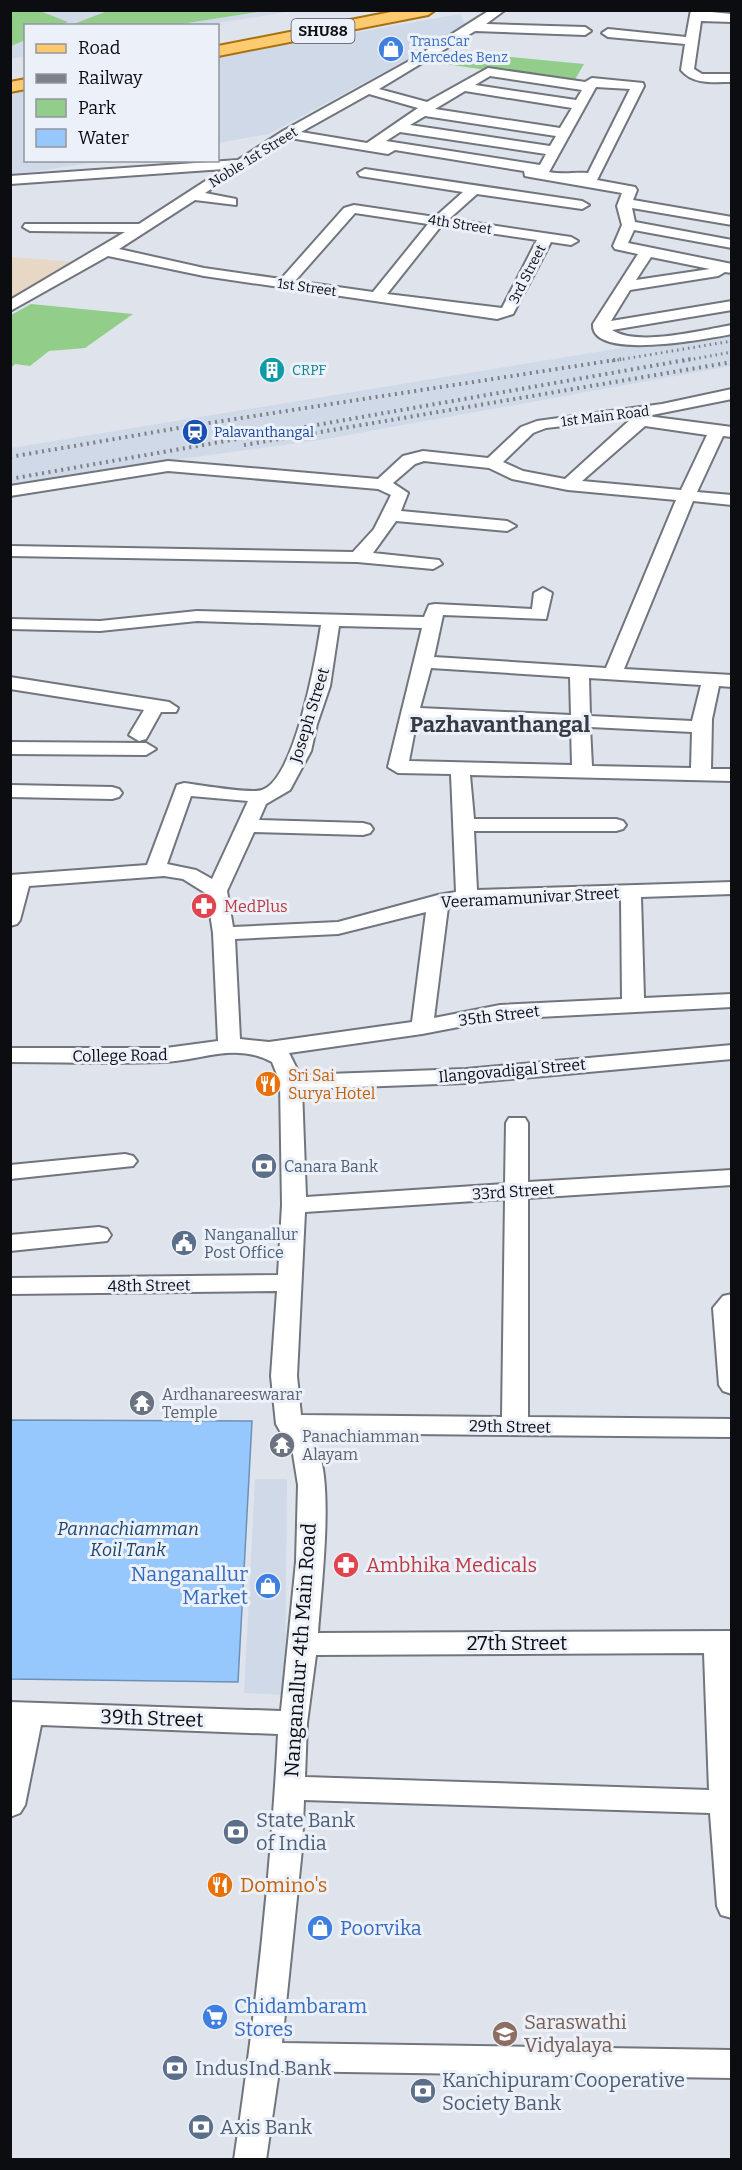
<svg xmlns="http://www.w3.org/2000/svg" width="742" height="2170" viewBox="0 0 742 2170" font-family="Bitter,serif">
<style>
.built{fill:#d0d9e8}
.education{fill:#e7d7c5}
.green{fill:#92cd8a}
.water{fill:#97c8fd;stroke:#6d90b6;stroke-width:1.5}
.lines{fill:none;stroke-linecap:round;stroke-linejoin:round}
.minor-casing{stroke:#71757d;stroke-width:4}
.major-casing{stroke:#a8710f;stroke-width:4}
.minor{fill:#fff;fill-rule:evenodd}
.major{fill:#fdca6f;fill-rule:evenodd}
.rail-far1{stroke:#7d8086;stroke-width:3;stroke-dasharray:1.5 4;stroke-linecap:butt}
.rail{stroke:#7d8086;stroke-width:4;stroke-dasharray:2 4.5;stroke-linecap:butt}
.labels{text-anchor:middle;stroke-width:6;stroke-linejoin:round;paint-order:stroke}
.far-shop-label{font-size:14px;fill:#366cbe;stroke:#ecf1f9;text-anchor:start}
.far-street-label{font-size:14px;fill:#0c0d10;stroke:#ecf1f9}
.far-culture-label{font-size:14px;fill:#0d838f;stroke:#ecf1f9;text-anchor:start}
.far-transit-label{font-size:14px;fill:#164399;stroke:#ecf1f9;text-anchor:start}
.shield{fill:#ecf1f9;stroke:#4f5156;stroke-width:1.5}
.shield-label{font-size:15px;font-weight:bold;fill:#0c0d10}
.street-label{font-size:16px;fill:#0c0d10;stroke:#ecf1f9}
.health-label{font-size:16px;fill:#be3a42;stroke:#ecf1f9;text-anchor:start}
.food-label{font-size:16px;fill:#c56008;stroke:#ecf1f9;text-anchor:start}
.service-label{font-size:16px;fill:#4e5e75;stroke:#ecf1f9;text-anchor:start}
.worship-label{font-size:16px;fill:#5b616d;stroke:#ecf1f9;text-anchor:start}
.water-label{font-size:18px;font-style:italic;fill:#19446e;stroke:#ecf1f9}
.near-health-label{font-size:20px;fill:#be3a42;stroke:#ecf1f9;text-anchor:start}
.near-shop-label{font-size:20px;fill:#366cbe;stroke:#ecf1f9;text-anchor:start}
.near-street-label{font-size:20px;fill:#0c0d10;stroke:#ecf1f9}
.near-service-label{font-size:20px;fill:#4e5e75;stroke:#ecf1f9;text-anchor:start}
.near-food-label{font-size:20px;fill:#c56008;stroke:#ecf1f9;text-anchor:start}
.near-education-label{font-size:20px;fill:#785e54;stroke:#ecf1f9;text-anchor:start}
.district-label{font-size:22px;font-weight:bold;fill:#373b42;stroke:#ecf1f9}
</style>
<rect width="100%" height="100%" fill="#dfe4ec"/>
<g class="built">
<path d="M11,11h282l-88,14 -179,1 -1,30 -14,3z"/>
<path d="M460,14l7,13 -198,107 -51,9v-86z"/>
<path d="M25,91l1,69 78,1 -93,14v-81z"/>
<path d="M731,330v36l-411,74 -154,21 -155,27v-40z"/>
<path d="M255,1479h32l-2,216 -41,-2z"/>
</g>
<path class="education" d="M11,257l63,5 -63,37z"/>
<g class="green">
<path d="M11,10l29,1 28,11 -6,3 -36,1 -1,14 -14,6z"/>
<path d="M110,10h154v1l-89,14h-104z"/>
<path d="M458,52l126,12 -11,19 -141,-21 16,-9z"/>
<path d="M31,304l102,10 -48,34 -36,3 -19,15 -15,-2 -4,4v-53z"/>
</g>
<path class="water" d="M11,1420l241,1 -14,261 -227,-3z"/>
<g class="lines">
<g class="minor-casing">
<g id="minor">
<path d="M490,10h15l-19,14 99,3 6,4 -6,4 -110,-4 -96,58 48,13 61,-34 97,14 7,-4 51,5 1,3 -47,94 38,7 2,3 -4,10 99,17v8l-100,-17 3,14 97,18v8l-98,-18 -6,13 104,21v9l-7,-1 -7,4 -88,14 -19,31 121,-20v9l-120,20c25,17 90,0 120,-5v9c-21,4 -142,28 -139,-10l45,-70 -23,-5 -2,-3 9,-21 -5,-19 5,-13 -92,-16 -5,-1 -1,-5 -129,-21 -7,4 -98,-16 -85,55 31,6v6l-41,-5 -76,49 85,19 77,11 63,-71 10,-3 81,12 28,-25 -103,-16 -2,-3 7,-4 217,32 7,4 -7,4 -105,-15 -28,25 122,18 7,4 -7,4 -20,-3 -38,72 -16,5 -293,-43 -96,-20 -98,55v-11l115,-68 -95,-1 -7,-4 2,-3h114l85,-55 -214,15v-8l228,-16 45,-29 128,-71zM490,76l92,14 -6,10 -101,-15zM596,87l34,2 -42,84c-15,-1 -24,2 -39,-1zM465,91l107,17 -12,20 -125,-19zM369,94l49,14 -51,35 -66,-11zM425,116l131,20 -6,10 -140,-21zM400,132l146,22 -6,11 -154,-24zM355,213l73,11 -55,68 -78,-11zM441,226l96,14 -35,68 -115,-14zM651,257l59,12 -74,11z"/>
<path d="M691,10l41,4v8l-31,-1 -7,48 8,5h30v8c-18,0 -39,3 -51,-12l4,-26 -77,-7 -6,-4 6,-4 78,8z"/>
<path d="M732,389v10l-85,17 85,11v10l-9,-1 -26,56 35,3v10l-39,-4 -69,168 108,6v12l-13,-1 -7,33 -1,50h21v12l-262,-6 4,44h142l7,2 3,4 -3,4 -7,2h-142l3,59 255,-8v12l-91,3 3,101 88,-4v13l-232,12 -78,15 -133,19 11,22 166,-6 266,-24v14l-266,24 -164,6 4,108 199,-13 1,-61 3,-5h16l3,5v59l204,-12v15l-204,13v219l204,2v18l-425,-4c4,7 9,13 12,20 14,38 2,137 -1,180l414,-2v287l-11,-3 -4,-9 -7,-93 -406,-13 -2,49 -20,194 450,7v28l-453,-7 -13,89h-32c21,-142 37,-284 44,-426l-237,-9 -16,80 -5,8 -10,4v-115l271,9 15,-149 2,-77 -5,-31 -17,-30 -5,-48 6,-85 -267,3v-16l268,-3 4,-70 -2,-123 -8,-20c-37,-20 -69,-2 -108,0 -51,2 -103,0 -154,0v-14h156l52,-7 -5,-108 -6,-39 -24,-15 -19,-3 -135,10 -9,34 -3,4 -7,2v-51l137,-10 30,-80 7,-2c15,2 67,11 78,7 33,-11 54,-132 59,-165l-124,-4 -97,10 -90,-2v-10l90,2 97,-10 227,6 5,-12 6,-1 97,5 2,-16 9,-5 9,5 -6,26 -103,-4 -9,42 172,11 70,-168 -108,-10 -56,-11 -23,-11 -65,-7 -9,3 -22,19 15,10 -7,18 106,10 9,5 -9,5 -111,-10 -23,32 66,7 3,4 -9,5 -76,-7 -347,-6v-10l343,6 21,-23 17,-34 -13,-6 -210,-18 -158,25v-10l158,-25 210,18 25,-23 20,-5 65,7 33,-31 16,-6 125,-17zM632,418l-67,61 -42,-8 -20,-9 30,-29 13,-5zM645,426l62,9 -26,55 -99,-9zM339,626l83,2 -34,139 10,6 53,1 5,118 -18,3 -100,27 -105,5 -6,-36 27,-59 109,3 7,-2 3,-4 -3,-4 -7,-2 -104,-3 7,-16 24,-14 21,-39 6,-27 13,-38zM431,668l139,9 1,38 -151,-7zM589,678l112,7 -9,36 -102,-5zM417,719l154,7 1,39 -163,-4zM590,727l102,5 -1,36 -99,-2zM191,796l57,5 -36,78 -16,-9 -29,-6zM621,898l1,101 -122,6 -66,13 14,-111 19,-4zM426,912l-14,110 -143,20 -29,-3 -5,-100 103,-5zM505,1199l-3,218 -201,-2 -4,-39 8,-164zM704,1653l5,137 -404,-13 2,-54 9,-68z"/>
<path d="M10,677l159,25 9,6 -2,4h-15l-15,27 -7,2 -10,-6 15,-25 -134,-21z"/>
<path d="M10,742l136,1 10,6 -10,6 -136,-1z"/>
<path d="M10,785l102,2 7,2 3,4 -3,4 -7,2 -102,-2z"/>
<path d="M125,1154l8,2 4,5 -4,5 -123,13v-14z"/>
<path d="M99,1227l8,2 4,6 -4,6 -97,10v-16z"/>
<path d="M732,1294v100l-9,-3 -4,-6 -6,-77 10,-12z"/>
</g>
</g>
<g class="major-casing">
<g id="major">
<path d="M401,10h34l-7,5 -210,41v-10z"/>
<path d="M26,79v10l-16,3v-10z"/>
</g>
</g>
<use href="#minor" class="minor"/>
<use href="#major" class="major"/>
<g class="rail-far1">
<path d="M612,361l120,-20"/>
<path d="M683,361l49,-9"/>
</g>
<g class="rail">
<path d="M244,445l488,-83"/>
<path d="M10,457l180,-31 431,-67"/>
<path d="M10,479l681,-120"/>
</g>
</g>
<defs>
<g id="shop-disc" transform="scale(1.35)"><circle r="9.5" fill="#3f7fe0" stroke="#ecf1f9"/><path d="M-5-2.5h2.3a2.7 3.5 0 0 1 5.4 0H5L5.5 6h-11ZM-1.5-2.5h3a1.5 2.3 0 0 0-3 0Z" fill="#fff"/></g>
<g id="building-disc" transform="scale(1.35)"><circle r="9.5" fill="#0f9aa8" stroke="#ecf1f9"/><path d="M-4-6H4V6H1V3H-1V6H-4ZM-2.5-4.3h1.7v1.8h-1.7ZM.8-4.3h1.7v1.8H.8ZM-2.5-1h1.7V.8h-1.7ZM.8-1h1.7V.8H.8Z" fill="#fff"/></g>
<g id="station-disc" transform="scale(1.35)"><circle r="9.5" fill="#1a4fb4" stroke="#ecf1f9"/><path d="M-3-6H3Q5-6 5-4V2Q5 4 3 4L4.5 6H3L1.5 4h-3L-3 6H-4.5L-3 4Q-5 4-5 2V-4Q-5-6-3-6ZM-3.5-4v3h7v-3ZM-3.5 1v1.5H-2V1ZM2 1v1.5H3.5V1Z" fill="#fff"/></g>
<g id="pharmacy-disc" transform="scale(1.35)"><circle r="9.5" fill="#e0444e" stroke="#ecf1f9"/><path d="M-2-6h4v4h4v4h-4v4h-4v-4h-4v-4h4Z" fill="#fff"/></g>
<g id="restaurant-disc" transform="scale(1.35)"><circle r="9.5" fill="#e8710a" stroke="#ecf1f9"/><path d="M-5-6h1v4h1v-4h1v4h1v-4h1v5L-1.5 .5V6h-2V.5L-5-1ZM5-6V6H3V1.5H1.5Q1.5-4 5-6Z" fill="#fff"/></g>
<g id="bank-disc" transform="scale(1.35)"><circle r="9.5" fill="#5c6f8a" stroke="#ecf1f9"/><path d="M-6-4H6V4H-6ZM0-2.3a2.3 2.3 0 1 0 0 4.6a2.3 2.3 0 1 0 0-4.6Z" fill="#fff"/></g>
<g id="civic-disc" transform="scale(1.35)"><circle r="9.5" fill="#5c6f8a" stroke="#ecf1f9"/><path d="M-.6-6.5H3V-4.5H.6V-3L4-1V1h2V6H-6V1h2V-1L-.6-3ZM-1.2 2.5V6h2.4V2.5Z" fill="#fff"/></g>
<g id="temple-disc" transform="scale(1.35)"><circle r="9.5" fill="#6b7280" stroke="#ecf1f9"/><path d="M0-6L5-2H3V0L6.5 2.5H4V6H1.5V3h-3V6H-4V2.5H-6.5L-3 0V-2H-5Z" fill="#fff"/></g>
<g id="supermarket-disc" transform="scale(1.35)"><circle r="9.5" fill="#3f7fe0" stroke="#ecf1f9"/><path d="M-6-5.5h2.5l.6 2H6L4.5 2H-2.5L-4.4-4H-6ZM-1.5 3.2a1.3 1.3 0 1 0 .1 0ZM3 3.2a1.3 1.3 0 1 0 .1 0Z" fill="#fff"/></g>
<g id="school-disc" transform="scale(1.35)"><circle r="9.5" fill="#8d6e63" stroke="#ecf1f9"/><path d="M0-5L7-2L0 1L-7-2ZM-4 1L0 2.5L4 1V4Q0 6-4 4Z" fill="#fff"/></g>
</defs>
<g fill-rule="evenodd">
<use href="#shop-disc" x="391" y="49"/>
<use href="#building-disc" x="272" y="370"/>
<use href="#station-disc" x="195" y="432"/>
<use href="#pharmacy-disc" x="204" y="906"/>
<use href="#restaurant-disc" x="268" y="1084"/>
<use href="#bank-disc" x="264" y="1166"/>
<use href="#civic-disc" x="184" y="1243"/>
<use href="#temple-disc" x="142" y="1403"/>
<use href="#temple-disc" x="282" y="1445"/>
<use href="#pharmacy-disc" x="346" y="1565"/>
<use href="#shop-disc" x="268" y="1586"/>
<use href="#bank-disc" x="236" y="1832"/>
<use href="#restaurant-disc" x="220" y="1885"/>
<use href="#shop-disc" x="320" y="1928"/>
<use href="#supermarket-disc" x="215" y="2017"/>
<use href="#school-disc" x="505" y="2034"/>
<use href="#bank-disc" x="175" y="2068"/>
<use href="#bank-disc" x="423" y="2091"/>
<use href="#bank-disc" x="201" y="2127"/>
</g>
<g class="labels">
<g class="far-shop-label">
<text x="410" y="46">TransCar<tspan x="410" dy="16">Mercedes Benz</tspan></text>
</g>
<g class="far-street-label">
<text transform="translate(253 157) rotate(-32)" y="5">Noble 1st Street</text>
<text transform="translate(460 224) rotate(9)" y="5">4th Street</text>
<text transform="translate(527 274) rotate(-63)" y="5">3rd Street</text>
<text transform="translate(307 287) rotate(8)" y="5">1st Street</text>
<text transform="translate(605 416) rotate(-7)" y="5">1st Main Road</text>
</g>
<g class="far-culture-label">
<text x="292" y="375">CRPF</text>
</g>
<g class="far-transit-label">
<text x="214" y="437">Palavanthangal</text>
</g>
<rect class="shield" x="291.5" y="19" width="63" height="24" rx="4.5"/>
<g class="shield-label">
<text x="323" y="36">SHU88</text>
</g>
<g class="street-label">
<text transform="translate(309 715) rotate(-73)" y="6">Joseph Street</text>
<text transform="translate(530 897) rotate(-3)" y="6">Veeramamunivar Street</text>
<text transform="translate(499 1015) rotate(-7)" y="6">35th Street</text>
<text transform="translate(120 1055) rotate(-1)" y="6">College Road</text>
<text transform="translate(512 1070) rotate(-5)" y="6">Ilangovadigal Street</text>
<text transform="translate(513 1191) rotate(-4)" y="6">33rd Street</text>
<text transform="translate(149 1285) rotate(-1)" y="6">48th Street</text>
<text transform="translate(510 1426) rotate(1)" y="6">29th Street</text>
</g>
<g class="health-label">
<text x="224" y="912">MedPlus</text>
</g>
<g class="food-label">
<text x="288" y="1081">Sri Sai<tspan x="288" dy="18">Surya Hotel</tspan></text>
</g>
<g class="service-label">
<text x="284" y="1172">Canara Bank</text>
<text x="204" y="1240">Nanganallur<tspan x="204" dy="18">Post Office</tspan></text>
</g>
<g class="worship-label">
<text x="162" y="1400">Ardhanareeswarar<tspan x="162" dy="18">Temple</tspan></text>
<text x="302" y="1442">Panachiamman<tspan x="302" dy="18">Alayam</tspan></text>
</g>
<g class="water-label">
<text x="128" y="1535">Pannachiamman<tspan x="128" dy="21">Koil Tank</tspan></text>
</g>
<g class="near-health-label">
<text x="366" y="1572">Ambhika Medicals</text>
</g>
<g class="near-shop-label">
<text x="248" y="1581" text-anchor="end">Nanganallur<tspan x="248" dy="23">Market</tspan></text>
<text x="340" y="1935">Poorvika</text>
<text x="234" y="2013">Chidambaram<tspan x="234" dy="23">Stores</tspan></text>
</g>
<g class="near-street-label">
<text x="517" y="1650">27th Street</text>
<text transform="translate(300 1650) rotate(-86)" y="7">Nanganallur 4th Main Road</text>
<text transform="translate(152 1718) rotate(2)" y="7">39th Street</text>
</g>
<g class="near-service-label">
<text x="256" y="1827">State Bank<tspan x="256" dy="23">of India</tspan></text>
<text x="195" y="2075">IndusInd Bank</text>
<text x="442" y="2087">Kanchipuram Cooperative<tspan x="442" dy="23">Society Bank</tspan></text>
<text x="220" y="2134">Axis Bank</text>
</g>
<g class="near-food-label">
<text x="240" y="1892">Domino's</text>
</g>
<g class="near-education-label">
<text x="524" y="2029">Saraswathi<tspan x="524" dy="23">Vidyalaya</tspan></text>
</g>
<g class="district-label">
<text x="500" y="732">Pazhavanthangal</text>
</g>
</g>
<rect width="742" height="2170" fill="none" stroke="#0c0d10" stroke-width="24"/>
<rect x="24" y="24" width="195" height="138" fill="#ecf1f9" stroke="#92969c" stroke-width="1.5"/>
<rect x="36" y="44" width="30" height="9" fill="#fdca6f" stroke="#92969c" stroke-width="1.5"/>
<text x="78" y="54" font-size="18" fill="#0c0d10">Road</text>
<rect x="36" y="74" width="30" height="9" fill="#7d8086" stroke="#92969c" stroke-width="1.5"/>
<text x="78" y="84" font-size="18" fill="#0c0d10">Railway</text>
<rect x="36" y="99" width="30" height="18" fill="#92cd8a" stroke="#92969c" stroke-width="1.5"/>
<text x="78" y="114" font-size="18" fill="#0c0d10">Park</text>
<rect x="36" y="129" width="30" height="18" fill="#97c8fd" stroke="#92969c" stroke-width="1.5"/>
<text x="78" y="144" font-size="18" fill="#0c0d10">Water</text>
</svg>
